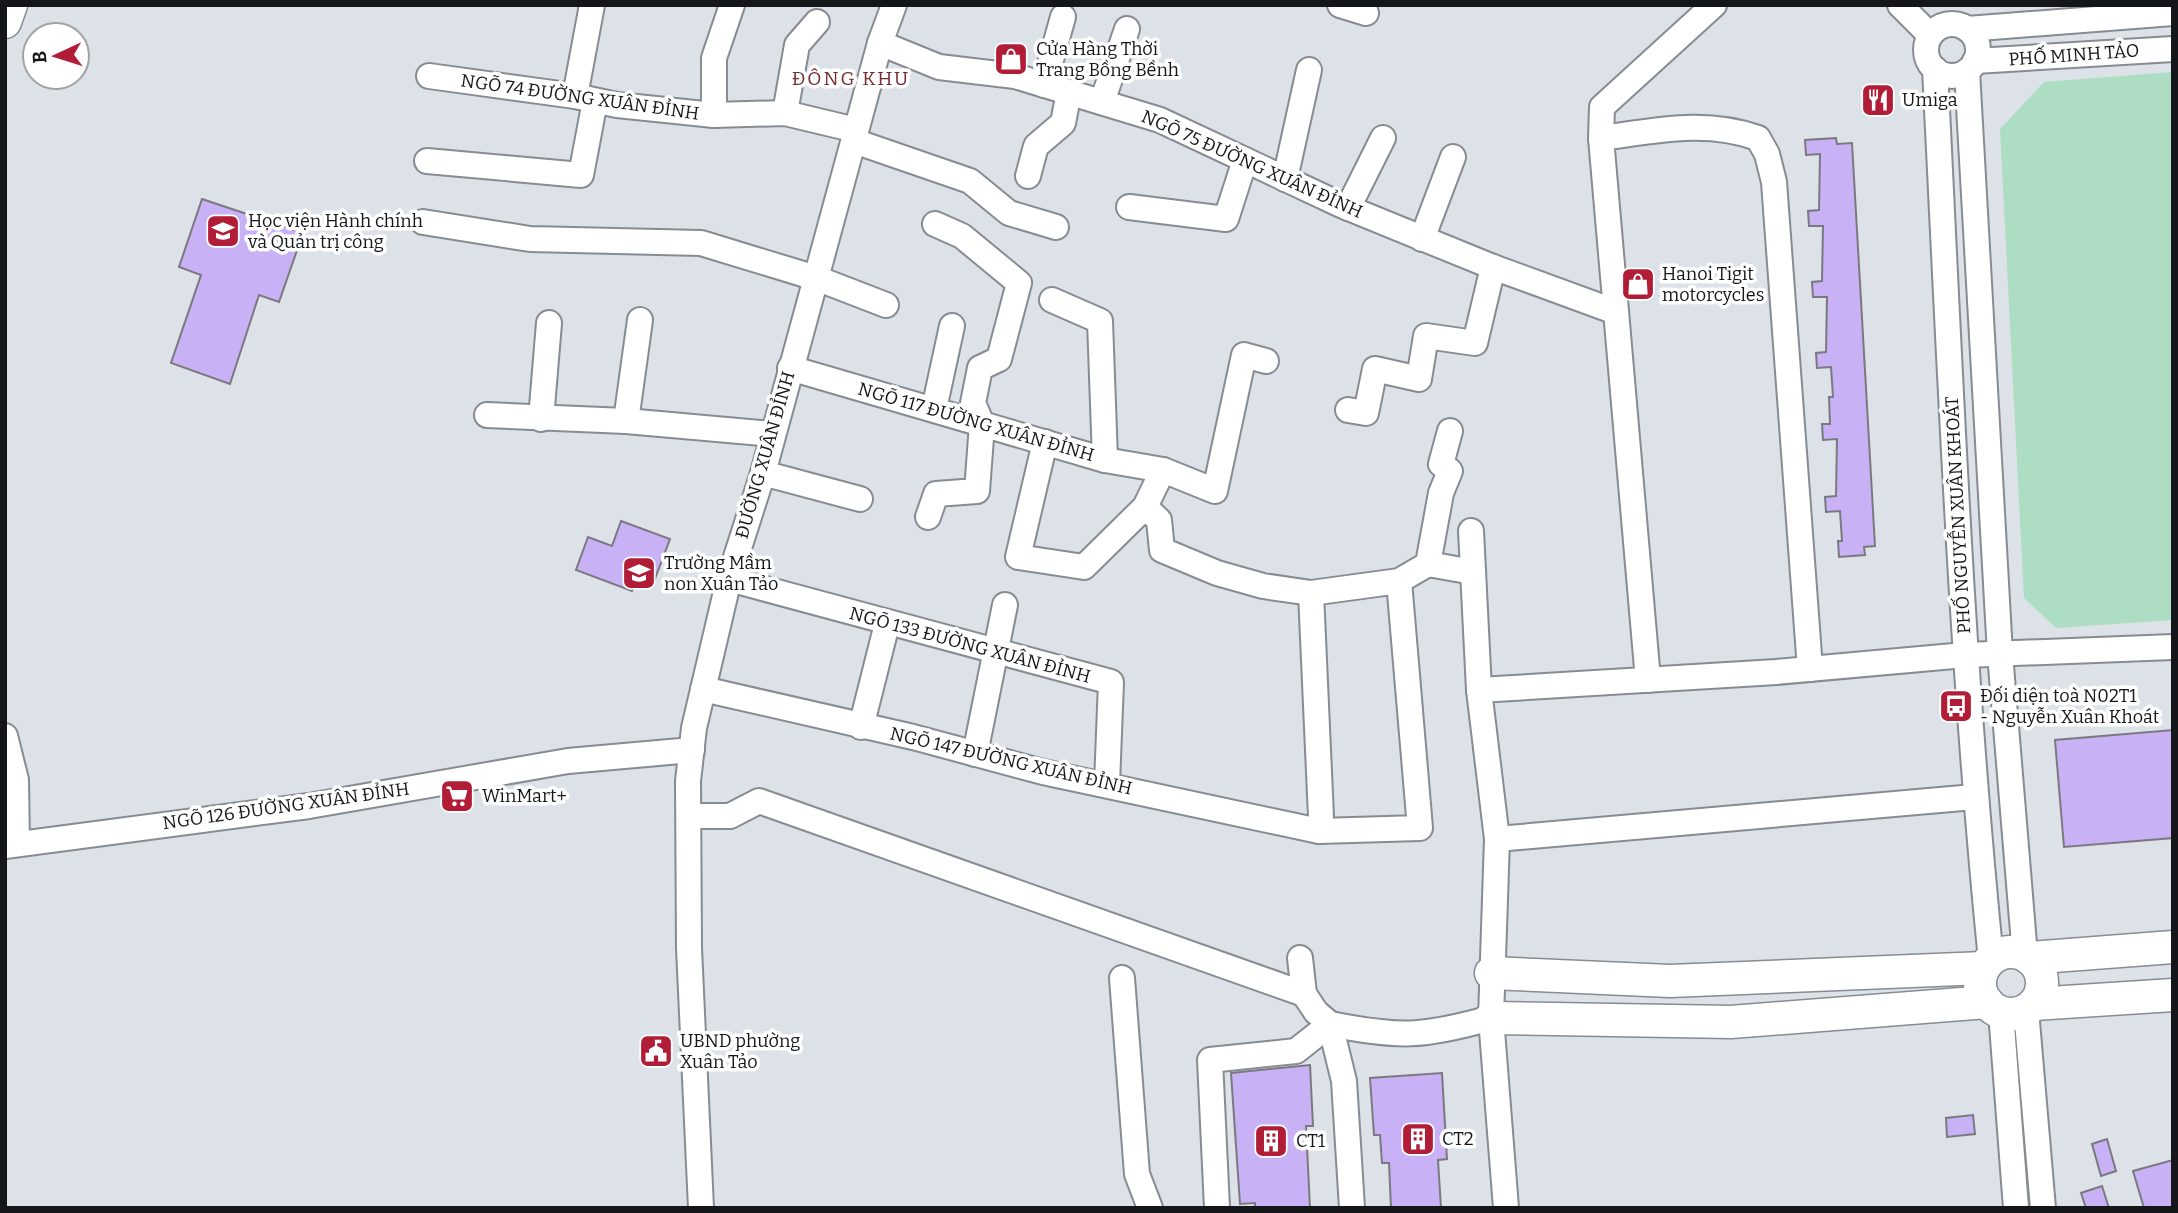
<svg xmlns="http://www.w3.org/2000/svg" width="2178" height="1213" viewBox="0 0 2178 1213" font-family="Bitter,serif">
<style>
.green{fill:#adddc2}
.building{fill:#c8b1f5;stroke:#7b7980;stroke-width:2}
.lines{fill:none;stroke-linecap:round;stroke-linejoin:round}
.minor-casing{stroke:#878b92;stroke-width:28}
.major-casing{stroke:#878b92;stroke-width:35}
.minor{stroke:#fff;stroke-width:24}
.major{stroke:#fff;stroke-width:32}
.labels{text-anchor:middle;stroke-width:7;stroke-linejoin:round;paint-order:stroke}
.poi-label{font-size:18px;fill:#151619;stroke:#fff;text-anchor:start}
.street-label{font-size:18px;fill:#151619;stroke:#fff}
.neighbourhood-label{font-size:19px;letter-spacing:2px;fill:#742d31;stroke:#fff}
</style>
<rect width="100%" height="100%" fill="#dde1e8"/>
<path class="green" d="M2173,72v548l-117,8 -32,-30 -24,-469 44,-47z"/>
<g class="building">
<path d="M1836,138l1,6 15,-1 23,403 -11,1 1,8 -26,2 -1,-16h4l-2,-30 -14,1 -1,-15 11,-1 1,-57 -14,1 -1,-16h8l-1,-27h4l-2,-30 -14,1 -1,-15 10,-1 1,-55h-14l-1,-15 10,-1 1,-55h-14l-1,-15 11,-1 1,-56 -14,1 -1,-15z"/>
<path d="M202,199l101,34 -24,69 -20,-7 -29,89 -59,-21 30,-88 -22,-8z"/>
<path d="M621,521l49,18 -17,45 -16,-6 -5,13 -56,-21 12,-33 24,9z"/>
<path d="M2173,730v108l-109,9 -9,-107z"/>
<path d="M1310,1065l3,61h-7l4,82h-55v-5l-15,1 -9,-131z"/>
<path d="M1442,1073l5,86 -9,1 3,48h-50l-2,-45h-7l-2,-28h-6l-4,-57z"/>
<path d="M1973,1115l2,19 -28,3 -1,-19z"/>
<path d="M2107,1139l9,32 -15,5 -9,-32z"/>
<path d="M2173,1160v48h-29l-11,-37z"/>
<path d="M2102,1186l7,22h-23l-5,-15z"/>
</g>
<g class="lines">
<g class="minor-casing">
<g id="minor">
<path d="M1340,5l26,8"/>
<path d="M1900,5l30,30"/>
<circle cx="1952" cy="50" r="26"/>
<path d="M1967,29l206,-16"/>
<path d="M880,43l59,24 76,9 145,44 181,85 152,62 123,45"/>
<path d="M1975,61l198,-12"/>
<path d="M1935,69c15,297 26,595 56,891"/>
<path d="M1967,71l33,583 25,302"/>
<path d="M429,76l146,20 42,9 97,10 71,-2 71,17"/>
<path d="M1044,85l19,-68"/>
<path d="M575,96l17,-91"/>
<path d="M1102,102l25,-73"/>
<path d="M785,113l12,-68 20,-23"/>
<path d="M714,115v-57l18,-53"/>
<path d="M1601,138c55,-7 103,-19 157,0l9,16 7,28 36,487"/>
<path d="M854,141l116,40 39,32 47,14"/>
<path d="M427,161l154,14 14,-74"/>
<path d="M1028,176l8,-30 27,-23 6,-31"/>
<path d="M1285,179l24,-109"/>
<path d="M1129,207l97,12 19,-59"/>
<path d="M1348,208l35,-70"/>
<path d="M423,222l107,17 171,4 115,35 70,27"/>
<path d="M1422,239l31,-82"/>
<path d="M1052,300l48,21 5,139"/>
<path d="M790,368l315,92 58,10 52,21 29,-136 22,6"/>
<path d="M934,409l18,-83"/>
<path d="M1348,410l18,3 9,-44 44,10 7,-43 49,7 18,-76"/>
<path d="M487,415l139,6 146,13"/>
<path d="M541,419l8,-96"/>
<path d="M626,421l14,-101"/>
<path d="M1045,442l-27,115 66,10 61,-60 18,-37"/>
<path d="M763,473l97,26"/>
<path d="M1145,507l14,13 3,30 55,23 46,13 48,7 88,-12 29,-17 13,-71 9,-22 -9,-7 9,-33"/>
<path d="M928,517l8,-23 41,-3 5,-67 -9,-21 7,-35 19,-9 20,-76 -57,-47 -27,-12"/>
<path d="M1471,531l8,159 18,149 -6,179 15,190"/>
<path d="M1428,564l45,8"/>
<path d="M729,579l382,103 -4,102"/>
<path d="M1311,593l10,224 -2,14"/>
<path d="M1648,680l-47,-542 1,-31 112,-102"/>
<path d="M703,689l210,48 130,35 276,59 101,-3 -21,-247"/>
<path d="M1479,690l297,-18 189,-17 208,-8"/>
<path d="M861,727l26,-103"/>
<path d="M5,736l11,44 1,64"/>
<path d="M975,754l30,-149"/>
<path d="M689,816h41l29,-15 545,193"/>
<path d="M1497,839l477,-42"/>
<path d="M5,846l304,-40 259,-45 124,-11"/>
<path d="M1300,958l4,36 12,18 14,12 14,57 8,127"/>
<path d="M1122,978l15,196 13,34"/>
<path d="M2026,1010l17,198"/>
<path d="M2001,1012l15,196"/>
<path d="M701,1208l-12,-260 -1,-167 6,-53 35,-149 34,-106 117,-430 14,-38"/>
<path d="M1217,1208l-7,-148 86,-9 34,-27c70,14 93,13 161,-6"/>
</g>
</g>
<g class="major-casing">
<g id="major">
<path d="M5,22l6,-17"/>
<circle cx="2011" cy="983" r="31"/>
<path d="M2029,958l144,-11"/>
<path d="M1491,973l179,8 314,-13"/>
<path d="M2034,1004l139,-9"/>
<path d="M1491,1018l240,4 256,-20"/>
</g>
</g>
<use href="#minor" class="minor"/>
<use href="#major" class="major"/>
</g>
<defs>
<g id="shop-square" transform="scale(1.75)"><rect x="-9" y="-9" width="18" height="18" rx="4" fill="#b11d36" stroke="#fff"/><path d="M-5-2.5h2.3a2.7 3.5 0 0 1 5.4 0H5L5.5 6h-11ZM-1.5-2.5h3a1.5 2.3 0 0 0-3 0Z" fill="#fff"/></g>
<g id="restaurant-square" transform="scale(1.75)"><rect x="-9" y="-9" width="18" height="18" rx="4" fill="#b11d36" stroke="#fff"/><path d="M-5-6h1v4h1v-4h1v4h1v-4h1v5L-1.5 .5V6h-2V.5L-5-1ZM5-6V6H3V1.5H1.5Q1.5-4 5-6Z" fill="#fff"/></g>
<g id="university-square" transform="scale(1.75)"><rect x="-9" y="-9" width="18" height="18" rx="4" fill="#b11d36" stroke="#fff"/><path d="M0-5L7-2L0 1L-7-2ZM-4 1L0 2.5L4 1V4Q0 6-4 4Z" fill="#fff"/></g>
<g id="school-square" transform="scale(1.75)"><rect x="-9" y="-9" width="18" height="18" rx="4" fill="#b11d36" stroke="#fff"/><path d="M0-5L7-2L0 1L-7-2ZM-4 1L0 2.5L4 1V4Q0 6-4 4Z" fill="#fff"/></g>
<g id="bus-square" transform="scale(1.75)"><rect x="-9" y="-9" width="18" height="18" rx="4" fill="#b11d36" stroke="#fff"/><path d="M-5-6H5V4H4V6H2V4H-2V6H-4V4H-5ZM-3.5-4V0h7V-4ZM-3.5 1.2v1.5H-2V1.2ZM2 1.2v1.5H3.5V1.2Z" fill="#fff"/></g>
<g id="supermarket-square" transform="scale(1.75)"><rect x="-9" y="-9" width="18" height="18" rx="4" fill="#b11d36" stroke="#fff"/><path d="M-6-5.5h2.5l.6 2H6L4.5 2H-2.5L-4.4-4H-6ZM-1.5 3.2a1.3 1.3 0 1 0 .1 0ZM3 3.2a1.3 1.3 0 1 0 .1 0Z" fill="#fff"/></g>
<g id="civic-square" transform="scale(1.75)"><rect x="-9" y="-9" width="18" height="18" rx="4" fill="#b11d36" stroke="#fff"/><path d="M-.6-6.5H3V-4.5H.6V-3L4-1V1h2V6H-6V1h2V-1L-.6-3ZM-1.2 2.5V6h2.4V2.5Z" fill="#fff"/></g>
<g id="building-square" transform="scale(1.75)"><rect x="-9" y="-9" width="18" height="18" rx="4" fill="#b11d36" stroke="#fff"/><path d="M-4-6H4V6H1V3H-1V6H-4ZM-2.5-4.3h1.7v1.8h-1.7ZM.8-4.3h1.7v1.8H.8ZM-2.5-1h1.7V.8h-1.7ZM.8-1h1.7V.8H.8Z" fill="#fff"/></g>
</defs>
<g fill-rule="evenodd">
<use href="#shop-square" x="1011" y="59"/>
<use href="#restaurant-square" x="1878" y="100"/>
<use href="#university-square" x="223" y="231"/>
<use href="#shop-square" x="1638" y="284"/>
<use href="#school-square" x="639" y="573"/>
<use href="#bus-square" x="1956" y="706"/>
<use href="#supermarket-square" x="457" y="796"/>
<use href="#civic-square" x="656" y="1051"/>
<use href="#building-square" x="1418" y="1139"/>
<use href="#building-square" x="1271" y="1141"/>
</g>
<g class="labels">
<g class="poi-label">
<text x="1036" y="55">Cửa Hàng Thời<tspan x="1036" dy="21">Trang Bồng Bềnh</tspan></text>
<text x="1902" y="106">Umiga</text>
<text x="248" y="227">Học viện Hành chính<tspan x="248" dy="21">và Quản trị công</tspan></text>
<text x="1662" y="280">Hanoi Tigit<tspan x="1662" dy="21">motorcycles</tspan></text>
<text x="664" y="569">Trường Mầm<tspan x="664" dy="21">non Xuân Tảo</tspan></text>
<text x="1980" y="702">Đối diện toà N02T1<tspan x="1980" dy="21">- Nguyễn Xuân Khoát</tspan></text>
<text x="482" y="802">WinMart+</text>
<text x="680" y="1047">UBND phường<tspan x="680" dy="21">Xuân Tảo</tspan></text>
<text x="1442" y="1145">CT2</text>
<text x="1296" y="1147">CT1</text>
</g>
<g class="street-label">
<text transform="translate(2074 55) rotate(-4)" y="6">PHỐ MINH TẢO</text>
<text transform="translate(580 97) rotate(8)" y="6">NGÕ 74 ĐƯỜNG XUÂN ĐỈNH</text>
<text transform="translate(1252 164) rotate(24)" y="6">NGÕ 75 ĐƯỜNG XUÂN ĐỈNH</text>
<text transform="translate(976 422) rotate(16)" y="6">NGÕ 117 ĐƯỜNG XUÂN ĐỈNH</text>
<text transform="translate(765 455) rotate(-74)" y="6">ĐƯỜNG XUÂN ĐỈNH</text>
<text transform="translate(1958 515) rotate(-93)" y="6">PHỐ NGUYỄN XUÂN KHOÁT</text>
<text transform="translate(970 645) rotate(15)" y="6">NGÕ 133 ĐƯỜNG XUÂN ĐỈNH</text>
<text transform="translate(1011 761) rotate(13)" y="6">NGÕ 147 ĐƯỜNG XUÂN ĐỈNH</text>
<text transform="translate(286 806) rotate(-8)" y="6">NGÕ 126 ĐƯỜNG XUÂN ĐỈNH</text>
</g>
<g class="neighbourhood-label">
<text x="851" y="85">ĐÔNG KHU</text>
</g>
</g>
<rect width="2178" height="1213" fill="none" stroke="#151619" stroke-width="14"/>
<g transform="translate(56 56) rotate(266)"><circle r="33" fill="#ffffff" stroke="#a1a2a3" stroke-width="2"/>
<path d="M0-5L12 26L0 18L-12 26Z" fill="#b11d36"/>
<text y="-10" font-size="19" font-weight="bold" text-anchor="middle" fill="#151619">B</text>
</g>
</svg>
